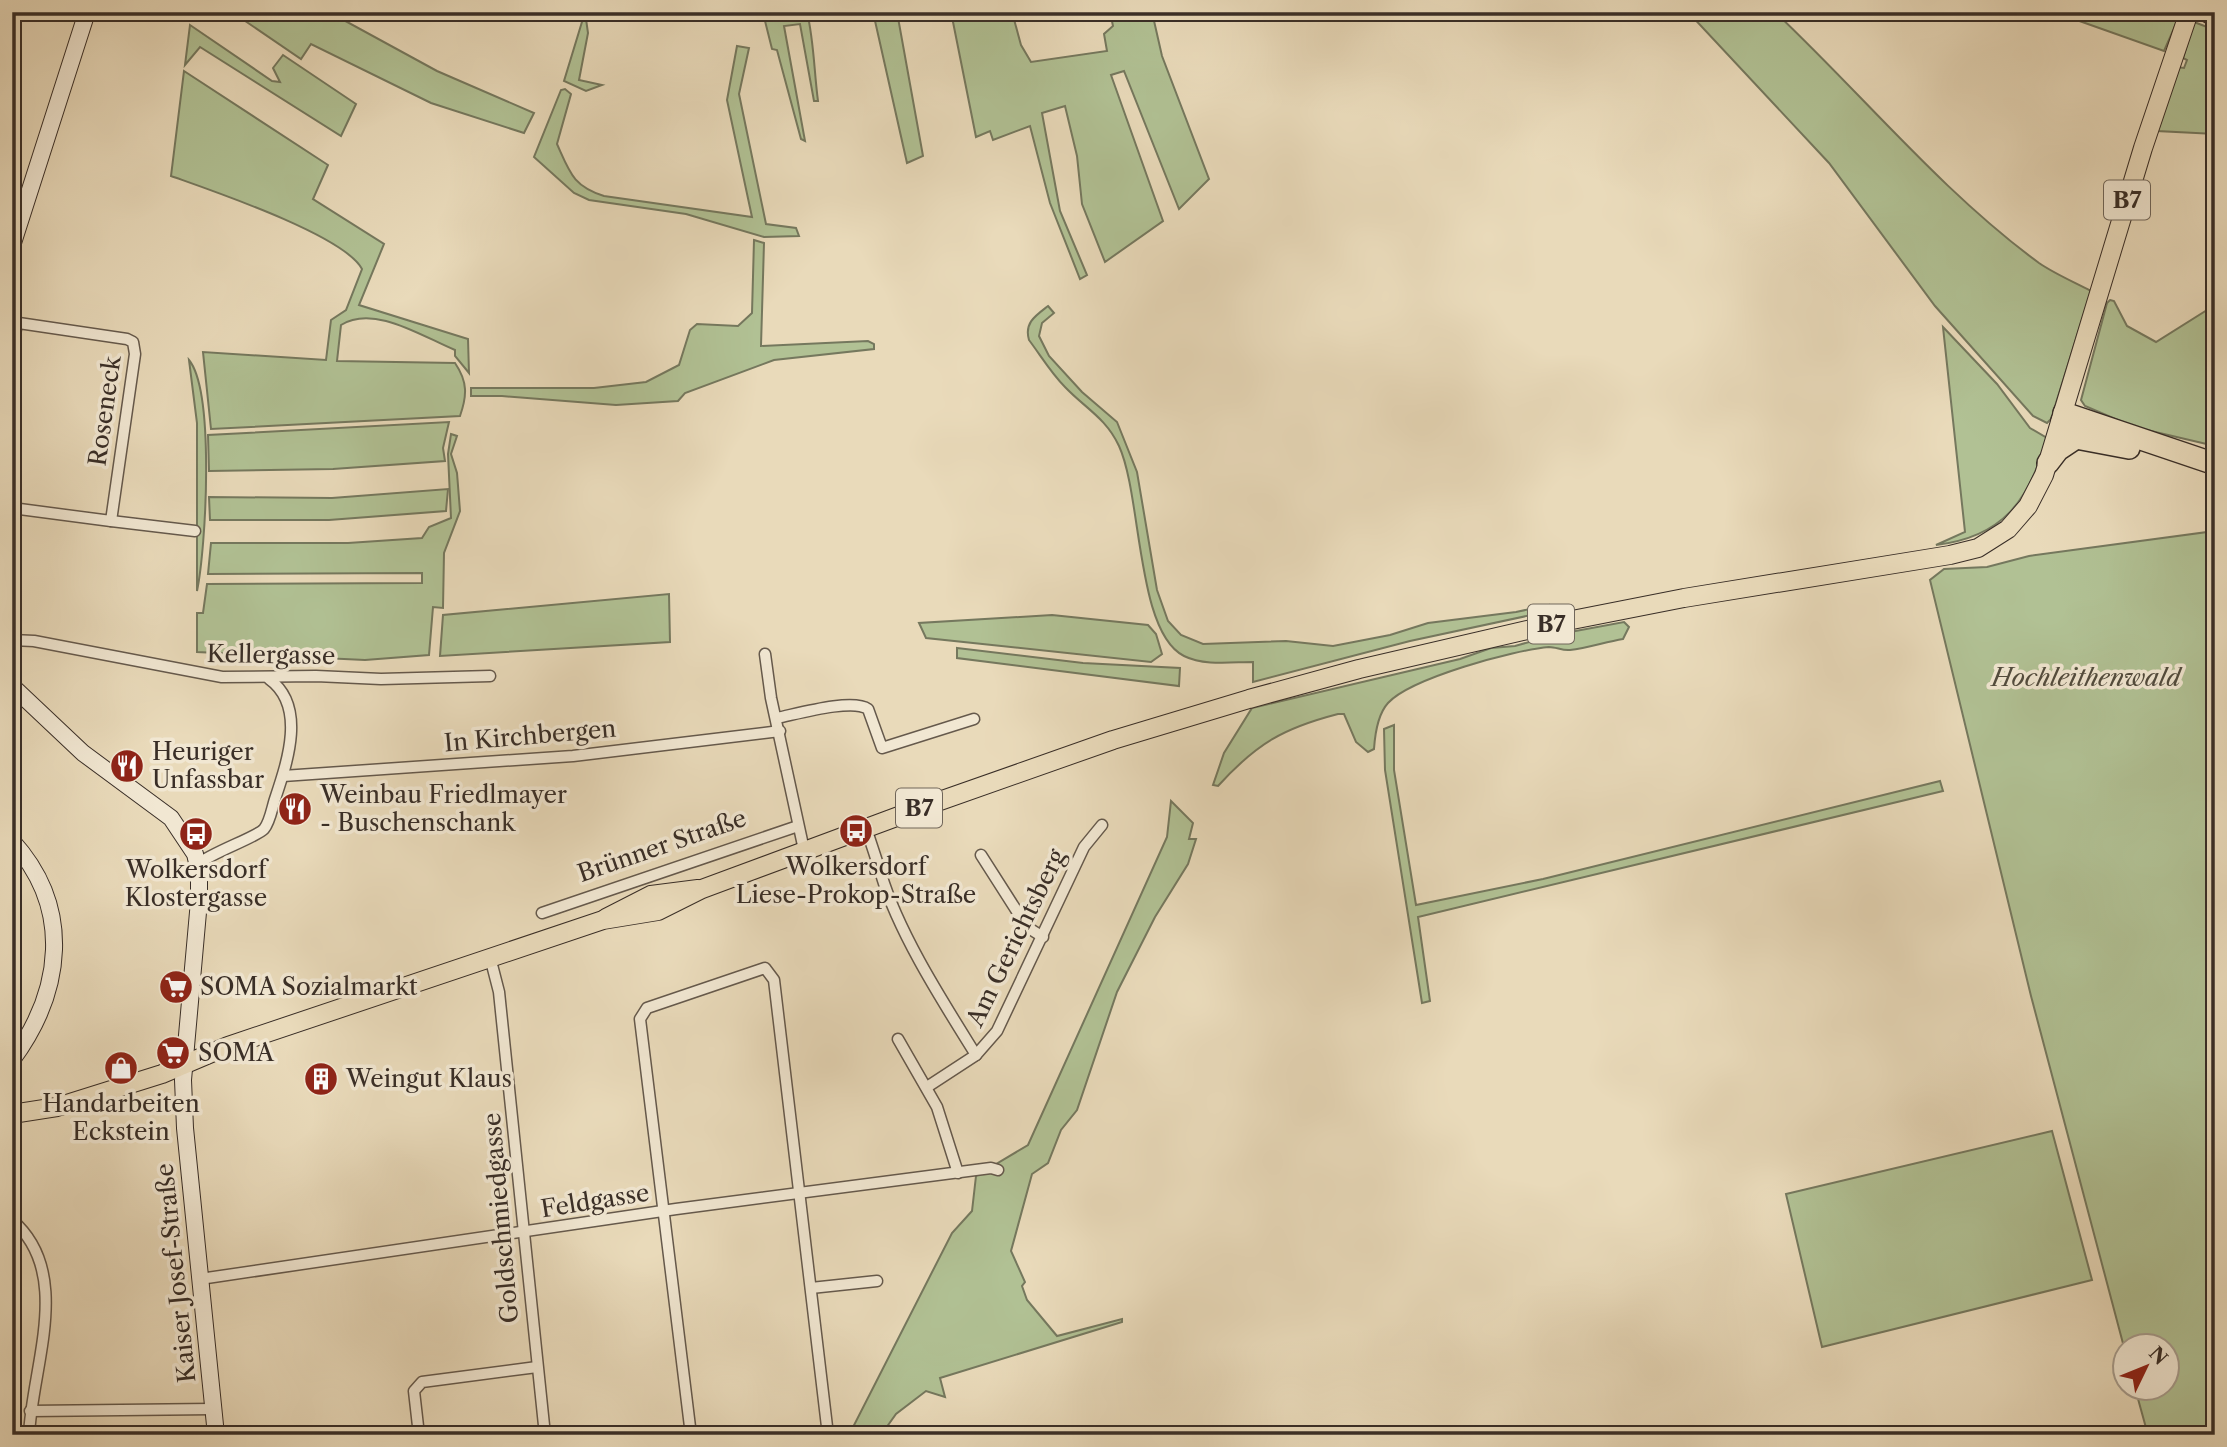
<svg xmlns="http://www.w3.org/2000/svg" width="2227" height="1447" viewBox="0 0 2227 1447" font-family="'Libre Caslon Text',serif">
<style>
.green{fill:#b1c194;stroke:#75785e;stroke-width:2}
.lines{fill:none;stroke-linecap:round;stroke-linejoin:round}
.street-casing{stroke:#65594c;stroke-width:13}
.secondary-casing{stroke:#392e27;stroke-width:18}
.primary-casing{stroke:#392e27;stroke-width:20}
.highway-casing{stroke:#392e27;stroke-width:24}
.street{stroke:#f1e7d2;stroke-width:10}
.secondary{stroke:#f1e7d2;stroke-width:16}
.primary{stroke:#e9daba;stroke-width:18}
.highway{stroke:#e9daba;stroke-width:21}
.labels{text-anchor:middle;stroke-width:7;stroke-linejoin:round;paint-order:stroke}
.shield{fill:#f1e7d2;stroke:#70665a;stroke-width:2}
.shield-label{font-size:23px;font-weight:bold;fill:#392e27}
.street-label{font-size:24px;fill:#392e27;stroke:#f1e7d2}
.park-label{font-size:24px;font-style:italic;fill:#514b3d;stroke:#f1e7d2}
.poi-label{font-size:24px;fill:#392e27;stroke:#f1e7d2;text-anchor:start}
</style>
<rect width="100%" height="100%" fill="#e9daba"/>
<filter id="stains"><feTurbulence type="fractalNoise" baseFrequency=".00286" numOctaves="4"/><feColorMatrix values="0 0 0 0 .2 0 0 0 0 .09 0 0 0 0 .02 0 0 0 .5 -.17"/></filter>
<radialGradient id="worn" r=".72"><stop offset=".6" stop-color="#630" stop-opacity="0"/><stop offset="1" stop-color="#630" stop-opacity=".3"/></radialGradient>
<g class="green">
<path d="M232,12h97l108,59 97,42 -10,20 -93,-30 -120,-59 -10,15z"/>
<path d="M585,12l3,21 -9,47 23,5 -16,6 -22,-10z"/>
<path d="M766,12h41c7,29 7,59 11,89h-4l-14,-77 -16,2 21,115 -4,-2 -24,-89 -5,-1 -7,-28z"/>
<path d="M873,12h24l26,144 -16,7z"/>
<path d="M951,12h61l9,33 10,17 76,-11 -3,-17 9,-8 -3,-14h42l10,44 47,123 -30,30 -55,-138 -13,4 52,146 -58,41 -23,-58 -5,-48 -12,-50 -23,7 18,98 27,64 -7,4 -30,-76 -20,-77 -37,14 -3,-9 -14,6z"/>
<path d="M1688,12h87c88,83 166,179 264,251 16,11 35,19 52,28l-40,128 -4,4 -14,-7 -98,-110 -106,-143z"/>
<path d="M2054,12h116l10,3 -16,36z"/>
<path d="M2194,22l21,8v104l-58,-3 20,-64 7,1 3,-8 -4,-2z"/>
<path d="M190,25l82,56 8,1 -7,-14 10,-13 73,49 -15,32 -141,-89 -15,18z"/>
<path d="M737,46l12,2 -10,46 27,130 30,4 3,8 -35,1 -78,-23 -97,-14 -15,-7 -40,-36 27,-67 4,-1 6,5 -14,50c13,29 16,42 47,52l148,21 -25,-117z"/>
<path d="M184,71l144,94 -15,34 71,45 -25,61 109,34 1,34 -14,-17v-6c-32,-13 -81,-46 -114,-25l-4,36 118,2c13,19 12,33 5,53l-249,13 -8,-77 123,8 5,-40 15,-10 16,-41c-18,-34 -152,-79 -191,-93z"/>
<path d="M754,240l10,3 -3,103 107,-5 6,3v5l-100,11 -89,33 -7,8 -62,4 -114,-9h-31v-8h123l52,-6 33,-17 11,-35 7,-6 41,2 14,-13z"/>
<path d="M2110,300l4,1 13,25 29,16 59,-37v141l-81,-19 -49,-21 -4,-6 26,-97z"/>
<path d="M1048,306l6,7 -12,10 -3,13 10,20 33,36 35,30 20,50 20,118 11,31 13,14 22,9 83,-3 47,5 57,-11 38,-12 88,-11 33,-7 1,6 -140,30 -157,41v-20c-21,0 -49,4 -69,-6 -48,-24 -42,-160 -65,-210 -13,-28 -34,-38 -54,-59 -14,-14 -24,-31 -36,-47 -5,-17 6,-24 19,-34z"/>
<path d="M1943,327l54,57 33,44 17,10c-18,63 -44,99 -111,107l29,-13z"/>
<path d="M189,360c26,32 17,188 8,231v-168z"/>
<path d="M449,422l-6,26 2,13 -112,8 -124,2 -1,-36z"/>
<path d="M451,434l6,2 -6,18 6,19 3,38 -16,42 -1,55 -10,-1 -4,48 -64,5 -168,-8v-39h6l4,-29 215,-1v-10l-214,1 3,-31h137l74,-5 7,-11 22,-9 -3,-64z"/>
<path d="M448,489l-2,22 -117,9h-119l-1,-23 123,1z"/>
<path d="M2215,531v904h-67l-13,-47h33v-42h-42l-1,5 -94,-355 -101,-416 14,-11 43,-2 42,-11z"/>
<path d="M669,594l1,48 -230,14 3,-41z"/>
<path d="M1052,615l96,10 8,9 6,20 -11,8 -225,-24 -7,-15z"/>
<path d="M1624,622l5,5 -6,12c-18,3 -35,9 -53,11 -7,1 -14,-3 -21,-3 -35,3 -138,31 -161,56 -10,11 -13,31 -14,46l-6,3 -12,-10 -12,-28h-6c-54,14 -81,29 -120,72l-5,-1 11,-32 28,-45 208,-49 31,-11 24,-2 39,-11z"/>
<path d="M957,648l126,15 97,5 -1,18 -222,-28z"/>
<path d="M1394,725v45l22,135 127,-26 397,-98 3,10 -525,126 12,84 -8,2 -37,-233 -1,-41z"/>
<path d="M1171,801l22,22 -4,16h7l-8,25 -33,53 -38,75 -40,118 -16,20 -13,33 -16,11 -21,77 14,31 -3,4 5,14 30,36 65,-17v3l-182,56 5,19 -19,-6 -30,23 -15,21h-32l103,-202 20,-22 4,-35 52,-31 139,-308z"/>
<path d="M2052,1131l40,149 -270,67 -36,-153z"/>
</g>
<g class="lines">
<g class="street-casing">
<g id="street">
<path d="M12,322l115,17 6,3 2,12 -24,167 -99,-13"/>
<path d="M12,348l5,-24"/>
<path d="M111,521l84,10"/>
<path d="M12,640l22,1 188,36 94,-1 65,3 109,-3"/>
<path d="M765,654l6,44 33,152"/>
<path d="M777,718c20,-4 75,-20 91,-9l14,39 92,-29"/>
<path d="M283,776l290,-20 207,-25"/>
<path d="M866,828c5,15 10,30 15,46 18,60 62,128 95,181"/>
<path d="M981,855l46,72 16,10"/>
<path d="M198,864c15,-12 59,-27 66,-35 6,-7 8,-21 11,-30 12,-36 32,-93 -6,-120"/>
<path d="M542,913l256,-87"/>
<path d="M490,957l9,35 46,443"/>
<path d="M898,1039l39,68 21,66"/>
<path d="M927,1087l49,-32 21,-24 87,-184 18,-22"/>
<path d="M12,1220c62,53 20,146 17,215"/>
<path d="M200,1279l476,-70 315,-41 7,2"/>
<path d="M811,1288l66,-7"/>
<path d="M30,1411l183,-2"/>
<path d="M419,1435l-5,-44 8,-9 115,-15"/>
<path d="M691,1435l-51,-416 7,-11 118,-40 9,12 54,455"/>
</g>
</g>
<g class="secondary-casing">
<g id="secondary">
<path d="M12,246l75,-234"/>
<path d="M12,686l71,67 88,65 24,36 4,17v30l-16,179 2,48 31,307"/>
<path d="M12,841c61,67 51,150 0,219"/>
</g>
</g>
<g class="primary-casing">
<g id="primary">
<path d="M606,918l45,-23 47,-6"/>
<path d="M12,1114l45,-7 105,-33 66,-28 375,-126 55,-9 44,-22 232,-86 179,-63 136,-41 110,-30 203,-47 122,-24 266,-43 28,-7 30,-19 20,-23 16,-31 99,-327 46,-136"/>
</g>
</g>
<g class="highway-casing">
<g id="highway">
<path d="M2209,12l6,2"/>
<path d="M2064,413l151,51"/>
<path d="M2062,421l14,17 53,10"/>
<path d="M2048,463l10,-13 18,-12"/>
</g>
</g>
<use href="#street" class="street"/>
<use href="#secondary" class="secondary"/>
<use href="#primary" class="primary"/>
<use href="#highway" class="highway"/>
</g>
<defs>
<g id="restaurant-disc" transform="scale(1.75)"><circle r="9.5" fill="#8f2418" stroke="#f1e7d2"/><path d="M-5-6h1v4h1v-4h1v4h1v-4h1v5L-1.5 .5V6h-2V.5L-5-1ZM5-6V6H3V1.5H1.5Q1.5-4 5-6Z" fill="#fff"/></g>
<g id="bus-disc" transform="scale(1.75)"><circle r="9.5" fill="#8f2418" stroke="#f1e7d2"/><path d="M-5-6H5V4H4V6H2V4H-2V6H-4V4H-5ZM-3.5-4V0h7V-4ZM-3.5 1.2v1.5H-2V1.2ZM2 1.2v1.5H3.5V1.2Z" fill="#fff"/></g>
<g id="supermarket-disc" transform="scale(1.75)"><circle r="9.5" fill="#8f2418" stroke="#f1e7d2"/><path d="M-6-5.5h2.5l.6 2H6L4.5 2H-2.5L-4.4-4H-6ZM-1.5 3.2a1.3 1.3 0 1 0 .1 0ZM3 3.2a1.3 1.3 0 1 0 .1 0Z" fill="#fff"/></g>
<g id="shop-disc" transform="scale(1.75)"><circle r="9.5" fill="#8f2418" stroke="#f1e7d2"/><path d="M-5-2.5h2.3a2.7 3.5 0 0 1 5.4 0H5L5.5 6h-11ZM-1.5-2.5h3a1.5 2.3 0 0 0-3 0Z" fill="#fff"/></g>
<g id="building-disc" transform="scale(1.75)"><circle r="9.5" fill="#8f2418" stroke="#f1e7d2"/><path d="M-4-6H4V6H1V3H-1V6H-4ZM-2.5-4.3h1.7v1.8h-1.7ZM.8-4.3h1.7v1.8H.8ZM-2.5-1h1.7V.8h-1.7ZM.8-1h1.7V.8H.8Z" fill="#fff"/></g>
</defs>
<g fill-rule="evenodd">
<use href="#restaurant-disc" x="127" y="766"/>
<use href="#restaurant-disc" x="295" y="809"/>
<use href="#bus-disc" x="856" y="831"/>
<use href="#bus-disc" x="196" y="834"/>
<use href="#supermarket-disc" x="176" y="987"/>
<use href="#supermarket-disc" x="173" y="1053"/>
<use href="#shop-disc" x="121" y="1068"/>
<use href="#building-disc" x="321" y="1079"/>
</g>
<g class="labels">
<g class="shield">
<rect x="2104" y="180.5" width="46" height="39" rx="5"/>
<rect x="1528" y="604.5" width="46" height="39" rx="5"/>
<rect x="896" y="788.5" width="46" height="39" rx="5"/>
</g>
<g class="shield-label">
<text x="2127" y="208">B7</text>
<text x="1551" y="632">B7</text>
<text x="919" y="816">B7</text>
</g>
<g class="street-label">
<text transform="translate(105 411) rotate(-82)" y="8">Roseneck</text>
<text transform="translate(271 655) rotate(1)" y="8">Kellergasse</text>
<text transform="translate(530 736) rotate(-5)" y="8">In Kirchbergen</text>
<text transform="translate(662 846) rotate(-19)" y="8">Brünner Straße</text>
<text transform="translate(1016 938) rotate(-64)" y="8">Am Gerichtsberg</text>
<text transform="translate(595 1201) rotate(-9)" y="8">Feldgasse</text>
<text transform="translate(501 1218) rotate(-95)" y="8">Goldschmiedgasse</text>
<text transform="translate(176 1273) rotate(-96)" y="8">Kaiser Josef-Straße</text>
</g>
<g class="park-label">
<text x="2086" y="686">Hochleithenwald</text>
</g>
<g class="poi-label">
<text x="152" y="760">Heuriger<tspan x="152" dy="28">Unfassbar</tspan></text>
<text x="320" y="803">Weinbau Friedlmayer<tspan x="320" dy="28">- Buschenschank</tspan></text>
<text x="856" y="875" text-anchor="middle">Wolkersdorf<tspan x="856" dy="28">Liese-Prokop-Straße</tspan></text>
<text x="196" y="878" text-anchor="middle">Wolkersdorf<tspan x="196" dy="28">Klostergasse</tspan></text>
<text x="200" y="995">SOMA Sozialmarkt</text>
<text x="198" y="1061">SOMA</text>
<text x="346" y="1087">Weingut Klaus</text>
<text x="121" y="1112" text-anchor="middle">Handarbeiten<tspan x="121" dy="28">Eckstein</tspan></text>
</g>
</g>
<rect width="2227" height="1447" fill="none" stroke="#e9daba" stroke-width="42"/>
<rect x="14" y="14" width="2199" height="1419" fill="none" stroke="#392e27" stroke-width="3.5"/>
<rect x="21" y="21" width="2185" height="1405" fill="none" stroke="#392e27" stroke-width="2"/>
<g transform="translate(2146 1367) rotate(47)"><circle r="33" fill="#f1e7d2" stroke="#a79d8e" stroke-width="2"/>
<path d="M0-5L12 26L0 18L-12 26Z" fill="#8f2418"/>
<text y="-10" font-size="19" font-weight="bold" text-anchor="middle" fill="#392e27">N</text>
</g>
<rect width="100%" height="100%" filter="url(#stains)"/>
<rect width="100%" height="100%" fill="url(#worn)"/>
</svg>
